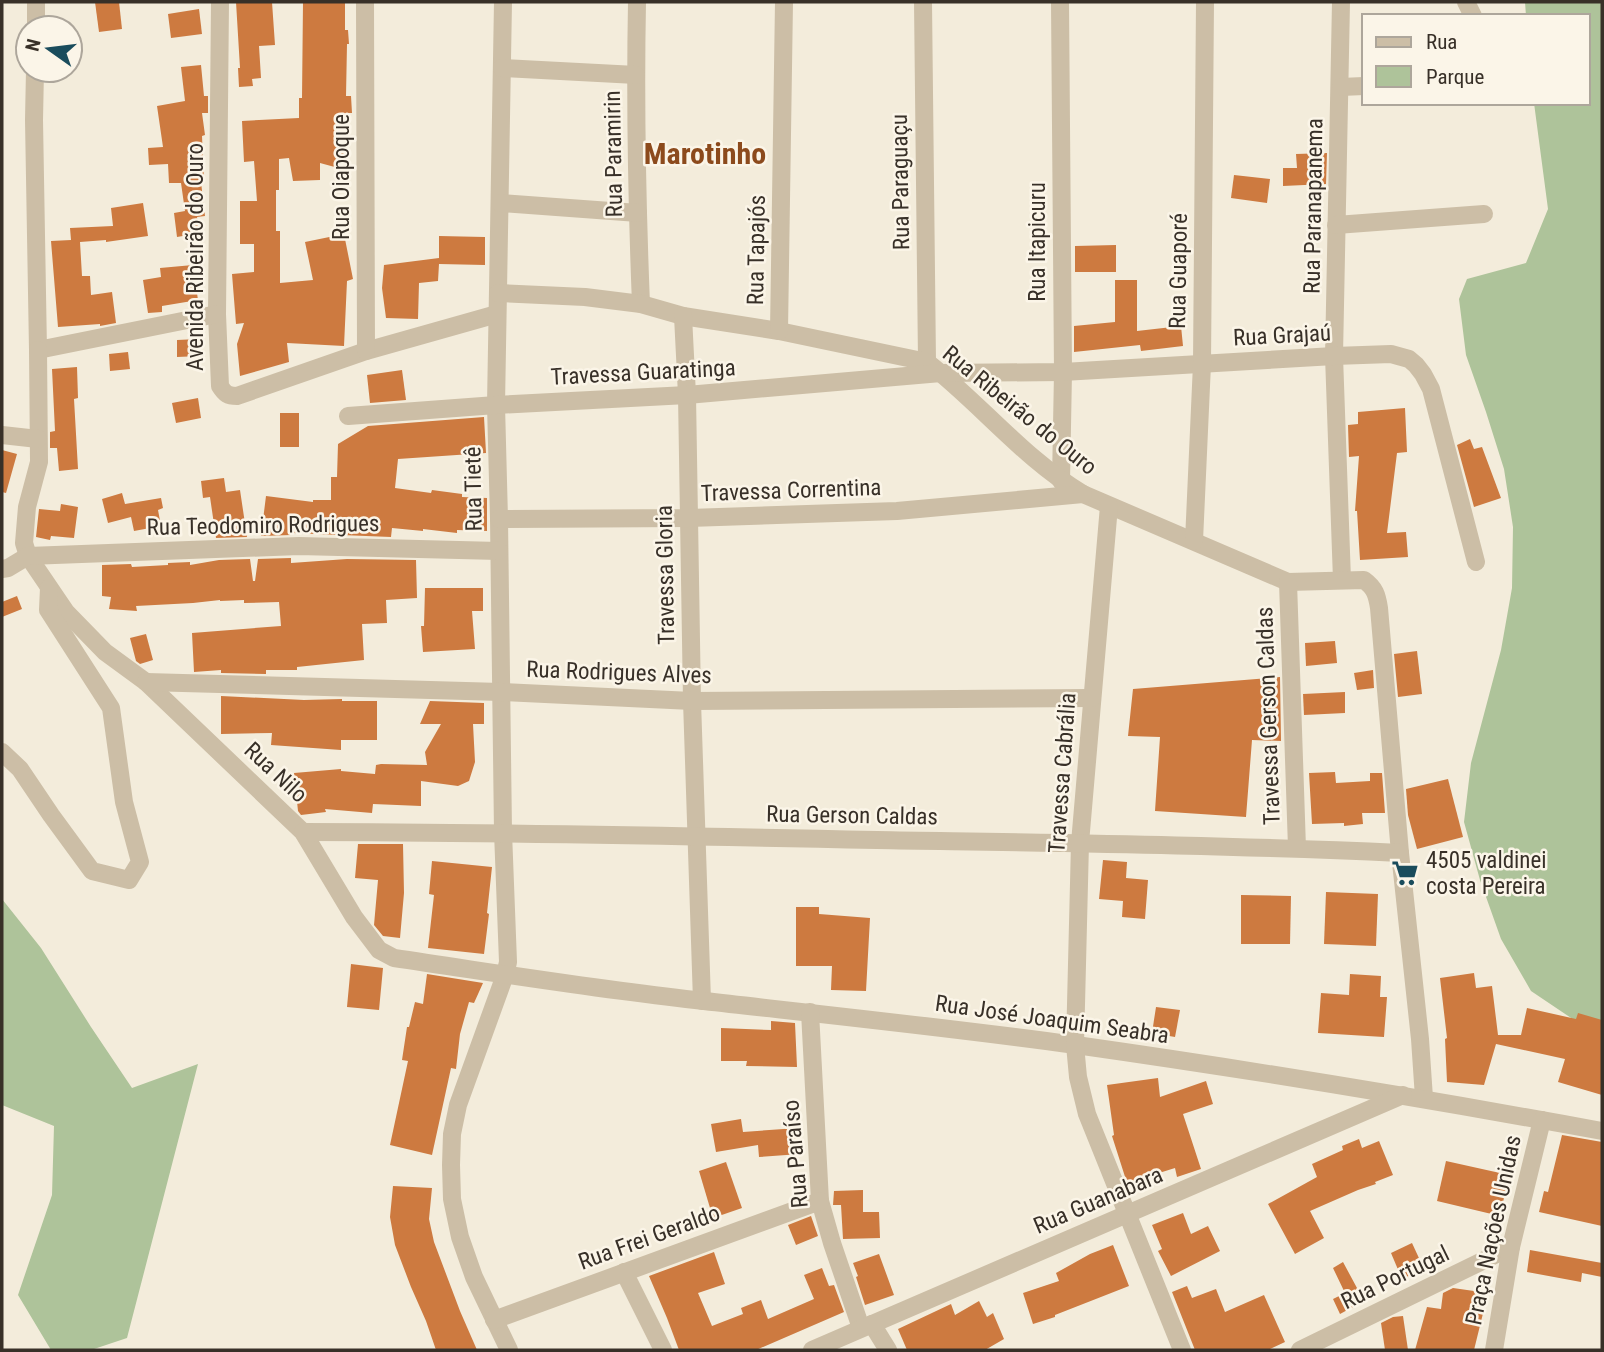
<svg xmlns="http://www.w3.org/2000/svg" width="1604" height="1352" viewBox="0 0 1604 1352" font-family="'Roboto Condensed',sans-serif">
<style>
.green{fill:#aec39a}
.building{fill:#cd7a40}
.lines{fill:none;stroke-linecap:round;stroke-linejoin:round}
.street{stroke:#ccbea6;stroke-width:18}
.labels{text-anchor:middle;stroke-width:5;stroke-linejoin:round;paint-order:stroke}
.street-label{font-size:23px;fill:#383028;stroke:#fbf5e8}
.poi-label{font-size:23px;fill:#383028;stroke:#fbf5e8;text-anchor:start}
.district-label{font-size:30px;font-weight:bold;fill:#8c4a1c;stroke:#fbf5e8}
</style>
<rect width="100%" height="100%" fill="#f3ecdb"/>
<g class="green">
<path d="M1525,2h77v1031l-16,-5 -55,-37 -30,-52 -21,-59 -16,-58 7,-59 30,-113 11,-62 1,-61 -9,-58 -18,-57 -20,-57 -7,-56 8,-20 59,-16 22,-54 -14,-106h54v-87h-62z"/>
<path d="M2,899l39,49 50,79 41,61 66,-24 -71,274 -36,12h-40l-33,-55 34,-100 2,-69 -52,-21z"/>
</g>
<g class="building">
<path d="M95,2h24l3,27 -23,3z"/>
<path d="M236,2h36l3,43 -16,1 2,32 -9,1 1,7 -14,1 -1,-19h2z"/>
<path d="M303,2h42v28h3l1,14h-2l-1,52h5l1,17h-4l-6,56 -22,-6v17l-27,1 -4,-23 -10,1v31h-3v41h4v52l33,-3 -8,-38 39,-8 9,45 -6,2 -3,65 -57,-3 2,19 -49,14 -3,-32 7,-21 -8,1 -4,-50 22,-2v-28h-14v-43h17l-3,-40 -10,1 -2,-41 57,-3v-20h3z"/>
<path d="M199,9l3,25 -31,4 -3,-24z"/>
<path d="M201,65l3,31h4v17h-6l3,22 -3,1 2,45 -3,1 4,34 -8,1 3,16 -23,4 -3,-24 11,-2 -4,-28h-12l-1,-19 -19,1 -1,-17 15,-1 -6,-41 28,-5 -4,-34z"/>
<path d="M1327,153l-1,31 -43,2v-18h14l-1,-14z"/>
<path d="M1234,175l36,4 -3,24 -36,-5z"/>
<path d="M143,203l5,33 -42,6v-2l-26,2 2,34h8l1,19 21,-3 4,31 -16,3v-2l-42,3 -7,-86 20,-1 -1,-12 43,-2 -2,-18z"/>
<path d="M439,236l46,1v28l-46,-1 -1,17 -19,2 -1,36 -32,-1 -4,-30 2,-23 55,-7z"/>
<path d="M1116,245v27h-41v-26z"/>
<path d="M193,265l5,35 -36,6v6l-14,1 -5,-33 18,-3 -1,-9z"/>
<path d="M1115,280h22v51l44,-5 2,20 -42,5 -1,-6 -66,7v-26l41,-4z"/>
<path d="M199,339l1,17 -23,1v-17z"/>
<path d="M128,352l2,17 -20,2 -1,-17z"/>
<path d="M77,367l1,31 -4,1 4,70 -19,2 -2,-23h-7v-16l5,-1 -3,-62z"/>
<path d="M402,370l4,30 -36,3 -3,-28z"/>
<path d="M198,398l3,20 -25,5 -4,-20z"/>
<path d="M1405,408l2,44 -10,1 -10,80 19,-1 2,25 -48,3 -3,-49h-2l4,-55 -10,1 -1,-32 10,-1v-12z"/>
<rect x="280" y="413" width="19" height="34"/>
<path d="M484,417l2,36 -88,6 -3,29 36,5 1,-3 30,4v3l25,1v33l-30,-1v3l-34,-4v2l-31,-3 -1,9 -100,-4v2l-30,1 5,-40 47,6v-2h18v-23h6l1,-33 30,-18z"/>
<path d="M1470,439l4,10 8,-2 19,51 -27,9 -17,-62z"/>
<path d="M2,450l15,4 -11,39 -4,-1z"/>
<path d="M224,478l2,14 14,-2 7,47 -31,1 -6,-41 -7,1 -2,-17z"/>
<path d="M122,493l3,11 36,-6 2,10 -5,2 3,16 -27,5 -3,-14 -23,6 -6,-24z"/>
<path d="M61,504l17,3 -4,31 -23,-2 -1,4 -14,-3 3,-28 21,2z"/>
<path d="M291,558v5l56,-4 69,1 1,38 -31,2 1,23 -25,1 2,36 -67,7v3h-31v4l-45,-1v-3l-27,2 -2,-39 89,-7 -2,-24 -35,1v-3l-24,1v-1l-27,3 -57,3 1,5 -28,-2 2,-12 -9,-1v-31l29,-1 1,3 36,-2v-2l22,-1v3l29,-5 31,-1 3,22h2l3,-22z"/>
<path d="M425,588h58v23h-11l3,38 -52,3 -2,-26h3z"/>
<path d="M17,596l5,13 -20,8v-15z"/>
<path d="M146,634l7,26 -13,4 -4,-3 -6,-23z"/>
<path d="M1335,641l2,22 -31,3 -1,-23z"/>
<path d="M1417,651l5,43 -24,3 -4,-43z"/>
<path d="M1373,670l1,18 -17,2 -3,-17z"/>
<path d="M1280,677l1,64 -29,-1 -6,77 -91,-6 5,-74 -32,-1 5,-47z"/>
<path d="M1345,692v21l-41,2 -1,-21z"/>
<path d="M221,696l83,4 38,-1v2h35v39h-36v10l-70,-5 1,-12 -51,1z"/>
<path d="M430,701l54,2v21h-11l2,38 -6,19 -11,5 -37,-5v25l-48,-2 -1,9 -47,-4 1,3 -25,3 -3,-4 -4,-38 47,-4v2l34,3 1,-9 5,-1 46,1 -2,-13 16,-28h-21z"/>
<path d="M1335,772l1,11 34,-2v-8h12l3,40h-23l1,11 -19,2v-3l-32,1 -3,-51z"/>
<path d="M1448,779l15,58 -46,12 -9,-34 -2,-26z"/>
<path d="M358,844h45l1,49 -4,45 -17,-2 -9,-11 4,-45 -23,-2z"/>
<path d="M1103,860l24,2 -1,16 22,2 -3,39 -23,-2 1,-16 -24,-2z"/>
<path d="M432,861l60,6 -5,46 2,1 -5,40 -56,-6 6,-53 -5,-1z"/>
<path d="M1326,892l52,2 -2,52 -52,-2z"/>
<path d="M1241,895l50,1 -1,48h-49z"/>
<path d="M796,907h23v7l51,4 -4,73 -35,-1 1,-24h-36z"/>
<path d="M351,964l32,4 -4,42 -32,-3z"/>
<path d="M1474,973l2,15 16,-2 6,49h23l6,-27 49,11 2,-6 24,7v75l-44,-13 7,-23 -69,-15 -12,41 -37,-3 -2,-43 2,-1 -7,-60z"/>
<path d="M427,974l56,9 -9,20 -5,-1 -9,32 -4,35 -5,-1 -19,87 -42,-10 18,-84 -6,-1 5,-33h2l6,-25 8,2z"/>
<path d="M1350,974l31,2 -1,21h7l-3,40 -66,-4 3,-40 28,2z"/>
<path d="M1156,1007l24,3 -5,27 -23,-4z"/>
<path d="M771,1021l24,2 2,44 -51,-1 1,-5h-26v-33l50,2z"/>
<path d="M1158,1078l2,19 46,-16 7,23 -30,10 18,55 -24,8 -2,-9 -48,15 -15,-47 2,-1 -7,-50z"/>
<path d="M741,1119l2,13 55,-4 2,26 -41,3 -1,-12 -42,7 -5,-28z"/>
<path d="M1562,1135l40,7v84l-63,-14 5,-21 4,1z"/>
<path d="M1359,1139l3,9 17,-7 14,34 -18,7 1,2 -18,6 -48,21 14,27 -29,16 -27,-50 49,-27 -5,-13 31,-14 -1,-4z"/>
<path d="M1446,1161l63,14 -9,41 -63,-15z"/>
<path d="M726,1162l16,46 -29,10 -14,-47z"/>
<path d="M393,1186l39,2 -3,31 5,23 26,69 17,39h-41l-10,-29 -15,-34 -16,-42 -5,-28z"/>
<path d="M863,1190v22h16l1,26 -37,1 -2,-34h-8l1,-14z"/>
<path d="M1183,1213l8,21 17,-8 12,25 -49,25 -13,-25 4,-2 -10,-24z"/>
<path d="M811,1216l7,20 -22,9 -8,-20z"/>
<path d="M1412,1243l12,26 -22,10 -11,-26z"/>
<path d="M1113,1245l16,41 -74,29v2l-22,7 -10,-31 36,-12 -3,-8 34,-19z"/>
<path d="M1530,1250l72,13v14l-20,-4 -1,9 -54,-10z"/>
<path d="M714,1252l11,32 -27,9 14,33 31,-12 -2,-6 20,-8 7,19 46,-20 -10,-24 18,-7 7,18 5,-1 10,27 -88,38h-77l-12,-32 -18,-42z"/>
<path d="M879,1254l15,41 -29,10 -9,-28 2,-1 -5,-13z"/>
<path d="M1343,1262l21,39 -24,13 -7,-15 12,-6 -12,-25z"/>
<path d="M1187,1286l5,12 24,-9 9,23 39,-17 21,47 -17,8h-73l-23,-58z"/>
<path d="M1453,1288l35,5 -14,57h-59l12,-43 14,2 2,-16z"/>
<path d="M979,1301l8,16 6,-4 11,26 -19,11h-78l-9,-21 53,-25 4,11z"/>
<path d="M1403,1316l5,34h-23l-4,-27 12,-6z"/>
</g>
<g class="lines">
<g class="street">
<path d="M220,2l-3,312 3,72c5,8 8,10 17,10l129,-45 131,-37"/>
<path d="M365,2l1,349"/>
<path d="M503,2l-7,403 3,114 4,313 5,130 -3,13 -47,130 -6,29 -1,31 1,34 8,38 14,40 35,73"/>
<path d="M637,2c-2,101 0,202 4,302"/>
<path d="M923,2l4,360"/>
<path d="M1060,2l3,370 -2,109"/>
<path d="M1341,2l-7,354 8,224"/>
<path d="M1466,2l7,14"/>
<path d="M36,28v-26"/>
<path d="M502,68l134,7"/>
<path d="M35,70l-1,50 4,230 179,-36"/>
<path d="M1341,87l23,-1"/>
<path d="M500,203l138,10"/>
<path d="M1336,225l148,-11"/>
<path d="M498,293l87,4 56,7 42,12 96,15 148,31c54,42 97,97 156,132l205,88 76,-2c11,8 13,15 15,28l21,245 20,186 4,59"/>
<path d="M683,316l4,79 5,306 10,300"/>
<path d="M779,331l5,-329"/>
<path d="M38,350l1,112 -12,45 -3,36 4,13 38,56 39,40 41,30 157,150 51,85 25,33 15,8c103,15 206,32 310,43 124,14 248,27 372,44 176,25 351,54 526,86"/>
<path d="M348,416l148,-11 191,-10 254,-22 122,-1 271,-16 57,-2 18,5 7,6 7,9 8,15 45,173"/>
<path d="M2,435l36,4"/>
<path d="M1109,506l-29,337 -5,202 3,32 9,37 95,236"/>
<path d="M499,519l190,-1 208,-7 186,-17"/>
<path d="M1194,541l8,-177 3,-362"/>
<path d="M2,569l6,-1 20,-12 271,-10 200,5"/>
<path d="M1288,582l9,266"/>
<path d="M146,682l355,10 191,9 400,-3"/>
<path d="M2,752l18,17 31,46 41,56 37,9 11,-18 -16,-60 -13,-94 -63,-98 1,-22"/>
<path d="M303,832c192,0 383,4 574,8 174,3 349,5 523,13"/>
<path d="M810,1012l10,189 12,42 29,85"/>
<path d="M624,1272l39,78"/>
<path d="M494,1320l326,-119"/>
<path d="M872,1324l16,26"/>
<path d="M812,1350l591,-255"/>
<path d="M1300,1350l211,-103"/>
<path d="M1494,1350l17,-103 31,-127"/>
</g>
</g>
<defs>
<g id="supermarket-bare" transform="scale(2.1)"><path d="M-6-5.5h2.5l.6 2H6L4.5 2H-2.5L-4.4-4H-6ZM-1.5 3.2a1.3 1.3 0 1 0 .1 0ZM3 3.2a1.3 1.3 0 1 0 .1 0Z" fill="#1a4c5c" stroke="#fbf5e8" stroke-width="2.5" paint-order="stroke"/></g>
</defs>
<g fill-rule="evenodd">
<use href="#supermarket-bare" x="1405" y="873"/>
</g>
<g class="labels">
<g class="street-label">
<text transform="translate(613 154) rotate(-91)" y="8">Rua Paramirin</text>
<text transform="translate(341 177) rotate(-90)" y="8">Rua Oiapoque</text>
<text transform="translate(900 182) rotate(-91)" y="8">Rua Paraguaçu</text>
<text transform="translate(1313 206) rotate(-89)" y="8">Rua Paranapanema</text>
<text transform="translate(1037 242) rotate(-90)" y="8">Rua Itapicuru</text>
<text transform="translate(756 250) rotate(-89)" y="8">Rua Tapajós</text>
<text transform="translate(195 257) rotate(-90)" y="8">Avenida Ribeirão do Ouro</text>
<text transform="translate(1178 271) rotate(-89)" y="8">Rua Guaporé</text>
<text transform="translate(1282 335) rotate(-3)" y="8">Rua Grajaú</text>
<text transform="translate(643 372) rotate(-3)" y="8">Travessa Guaratinga</text>
<text transform="translate(1020 410) rotate(39)" y="8">Rua Ribeirão do Ouro</text>
<text transform="translate(473 489) rotate(-91)" y="8">Rua Tietê</text>
<text transform="translate(791 490) rotate(-2)" y="8">Travessa Correntina</text>
<text transform="translate(263 525) rotate(-1)" y="8">Rua Teodomiro Rodrigues</text>
<text transform="translate(665 575) rotate(-91)" y="8">Travessa Gloria</text>
<text transform="translate(619 672) rotate(2)" y="8">Rua Rodrigues Alves</text>
<text transform="translate(1268 716) rotate(-92)" y="8">Travessa Gerson Caldas</text>
<text transform="translate(276 772) rotate(43)" y="8">Rua Nilo</text>
<text transform="translate(1062 773) rotate(-86)" y="8">Travessa Cabrália</text>
<text transform="translate(852 815) rotate(1)" y="8">Rua Gerson Caldas</text>
<text transform="translate(1052 1019) rotate(8)" y="8">Rua José Joaquim Seabra</text>
<text transform="translate(795 1154) rotate(-95)" y="8">Rua Paraíso</text>
<text transform="translate(1098 1200) rotate(-23)" y="8">Rua Guanabara</text>
<text transform="translate(1493 1230) rotate(-78)" y="8">Praça Nações Unidas</text>
<text transform="translate(649 1237) rotate(-20)" y="8">Rua Frei Geraldo</text>
<text transform="translate(1395 1277) rotate(-26)" y="8">Rua Portugal</text>
</g>
<g class="poi-label">
<text x="1426" y="868">4505 valdinei<tspan x="1426" dy="26">costa Pereira</tspan></text>
</g>
<g class="district-label">
<text x="705" y="164">Marotinho</text>
</g>
</g>
<rect width="1604" height="1352" fill="none" stroke="#383028" stroke-width="7"/>
<rect x="1362" y="14" width="228" height="91" fill="#fbf5e8" stroke="#ada69b" stroke-width="2"/>
<rect x="1376" y="37" width="35" height="10" fill="#ccbea6" stroke="#ada69b" stroke-width="2"/>
<text x="1426" y="49" font-size="21" fill="#383028">Rua</text>
<rect x="1376" y="66" width="35" height="21" fill="#aec39a" stroke="#ada69b" stroke-width="2"/>
<text x="1426" y="84" font-size="21" fill="#383028">Parque</text>
<g transform="translate(49 49) rotate(284)"><circle r="33" fill="#fbf5e8" stroke="#ada69b" stroke-width="2"/>
<path d="M0-5L12 26L0 18L-12 26Z" fill="#1a4c5c"/>
<text y="-10" font-size="19" font-weight="bold" text-anchor="middle" fill="#383028">N</text>
</g>
</svg>
